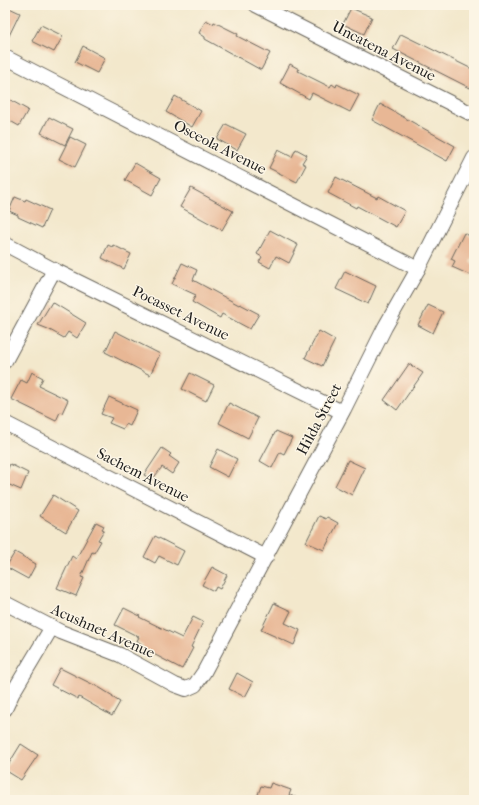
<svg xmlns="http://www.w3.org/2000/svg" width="479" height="805" viewBox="0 0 479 805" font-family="'IM FELL French Canon',serif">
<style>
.building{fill:#e8b795}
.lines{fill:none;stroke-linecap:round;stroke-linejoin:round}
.street-casing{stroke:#67635a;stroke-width:16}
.street{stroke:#fff;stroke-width:14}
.labels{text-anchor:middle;stroke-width:3;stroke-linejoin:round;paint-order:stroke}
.street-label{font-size:15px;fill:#1c1c1c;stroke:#fcf5e5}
</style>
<rect width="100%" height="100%" fill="#fcf5e5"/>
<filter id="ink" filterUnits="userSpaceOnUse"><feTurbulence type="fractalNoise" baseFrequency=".025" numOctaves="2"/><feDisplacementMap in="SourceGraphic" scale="8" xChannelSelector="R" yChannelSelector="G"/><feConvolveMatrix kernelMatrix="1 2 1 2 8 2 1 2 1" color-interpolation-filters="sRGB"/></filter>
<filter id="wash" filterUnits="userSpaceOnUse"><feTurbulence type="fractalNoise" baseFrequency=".012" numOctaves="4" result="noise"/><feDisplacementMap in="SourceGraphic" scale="16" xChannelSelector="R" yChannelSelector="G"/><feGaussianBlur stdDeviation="0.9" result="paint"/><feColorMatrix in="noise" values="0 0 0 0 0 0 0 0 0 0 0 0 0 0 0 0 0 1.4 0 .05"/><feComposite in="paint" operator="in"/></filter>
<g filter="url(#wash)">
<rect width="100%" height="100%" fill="#f3e8cc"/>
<g id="blocks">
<g class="building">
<path d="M5,6l15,7 -15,31z"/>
<path d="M351,8l21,9 -8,17 -21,-10z"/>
<path d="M206,20l7,4 1,-2 24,12 -1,2 33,17 -9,17 -56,-31v-2l-6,-4z"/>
<path d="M41,25l22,11 -9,16 -22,-11z"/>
<path d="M401,34l73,36v11l-4,7 -77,-39z"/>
<path d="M83,46l22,12 -8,15 -22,-11z"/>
<path d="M290,64l9,5 -1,2 32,16 2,-3 4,3 1,-3 22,11 -9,17 -38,-19 -3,6 -29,-16z"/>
<path d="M175,96l26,15 -9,16 -26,-15z"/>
<path d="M5,97l23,13 -9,16 -14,-8z"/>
<path d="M380,104l75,42 -8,15 -75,-41z"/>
<path d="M49,117l24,12 -8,16 -24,-12z"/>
<path d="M226,124l20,10 -9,16 -20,-11z"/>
<path d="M70,137l16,8 -11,22 -16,-8z"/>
<path d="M296,149l11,6 -5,8 4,2 -9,17 -28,-14 9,-18 14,7z"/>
<path d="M135,163l26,15 -9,17 -27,-15z"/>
<path d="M336,177l41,21 1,-2 27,15 -9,16 -39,-21 -1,2 -28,-15z"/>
<path d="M191,188l42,23 -11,19 -42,-23z"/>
<path d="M15,197l10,4 1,-2 24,11 -8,18 -24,-11v-2l-9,-4z"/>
<path d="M270,230l28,15 -9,18 -13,-7 -6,12 -11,-6 3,-5 -5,-3z"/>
<path d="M464,233l10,5v16l-4,8 4,2v4l-4,7 -18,-8 3,-6 -4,-2z"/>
<path d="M108,245l4,2 1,-2 18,9 -7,15 -22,-11z"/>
<path d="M182,263l15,7 -4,10 46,25 1,-1 19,10 -9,15 -28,-15 -2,4 -28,-16 4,-7 -24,-11z"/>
<path d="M345,271l31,15 -8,18 -32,-15z"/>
<path d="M52,302l34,21 -9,15 -9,-6 -4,6 -16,-9 -10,-4z"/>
<path d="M428,305l15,7 -10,21 -15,-8z"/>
<path d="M115,331l45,23 -10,21 -45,-23z"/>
<path d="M319,331l16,9 -13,26 -17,-8z"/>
<path d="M409,364l14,9 -26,37 -13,-10z"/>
<path d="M32,372l11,6 -4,8 29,14 -6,13 -2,-1 -4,9 -45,-22 10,-19 6,3z"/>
<path d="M190,373l24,12 -8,16 -24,-12z"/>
<path d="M109,397l28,13 -7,16 -4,-2 -3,5 -14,-6 3,-5 -11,-4z"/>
<path d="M229,403l29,15 -10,20 -29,-15z"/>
<path d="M276,431l16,7 -8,16 -4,-2 -8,16 -12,-7z"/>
<path d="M162,448l9,6 -2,2 10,7 -7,11 -10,-7 -10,13 -8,-5z"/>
<path d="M218,449l19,10 -9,18 -19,-10z"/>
<path d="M348,460l17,8 -13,27 -17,-9z"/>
<path d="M10,464l18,9 -7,17 -16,-7v-8z"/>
<path d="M53,495l25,16 -12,21 -26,-16z"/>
<path d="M319,516l7,3 1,-2 11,6 -14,27 -18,-8z"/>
<path d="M96,522l8,4 -2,3 2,1 -6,10 3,1 -7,12 -2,-1 -11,25 3,1 -8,18 -19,-8 15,-32 4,3z"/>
<path d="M155,536l29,15 -7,14 -18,-9 -4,7 -11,-6z"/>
<path d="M15,552l21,12 -8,15 -22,-12z"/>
<path d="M212,567l15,8 -7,14 -4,-2 -2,4 -12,-6z"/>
<path d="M274,603l17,8 -6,12 15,7 -6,15 -33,-15z"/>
<path d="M124,608l16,8 -1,1 43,21 11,-21 10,5 -12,25 2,1 -11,21 -40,-21 1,-3 -6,-4 2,-4 -24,-12z"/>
<path d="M60,668l40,20 13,8 -1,1 8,5 -8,14 -33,-19 -1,2 -27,-14z"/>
<path d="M237,673l16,9 -8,15 -16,-8z"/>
<path d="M21,744l17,11 -17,25 -16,-10z"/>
<path d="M271,783l20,7 -2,5 9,3 -1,2h-41l5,-14 8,2z"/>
</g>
</g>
</g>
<g filter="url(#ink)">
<use href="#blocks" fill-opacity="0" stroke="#67635a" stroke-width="1"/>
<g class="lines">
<g class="street-casing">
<g id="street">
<path d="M256,5l218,110"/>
<path d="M5,57l413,212"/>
<path d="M5,244l49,26 288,142"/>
<path d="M5,361l49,-91"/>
<path d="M5,423l261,134"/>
<path d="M5,603l56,29 59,23 55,30 11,4 9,-4 9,-13 140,-263 41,-82 33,-58 56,-111"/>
<path d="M5,709l7,-15 40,-67"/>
</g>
</g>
<use href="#street" class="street"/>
</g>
</g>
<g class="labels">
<g class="street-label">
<text transform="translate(384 51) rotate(27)" y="5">Uncatena Avenue</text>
<text transform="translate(220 147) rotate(27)" y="5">Osceola Avenue</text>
<text transform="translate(181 313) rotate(26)" y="5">Pocasset Avenue</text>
<text transform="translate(319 419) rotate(-62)" y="5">Hilda Street</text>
<text transform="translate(143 475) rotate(27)" y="5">Sachem Avenue</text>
<text transform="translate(103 631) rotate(24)" y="5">Acushnet Avenue</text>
</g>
</g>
<rect width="479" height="805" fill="none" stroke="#fcf5e5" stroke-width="20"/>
</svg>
